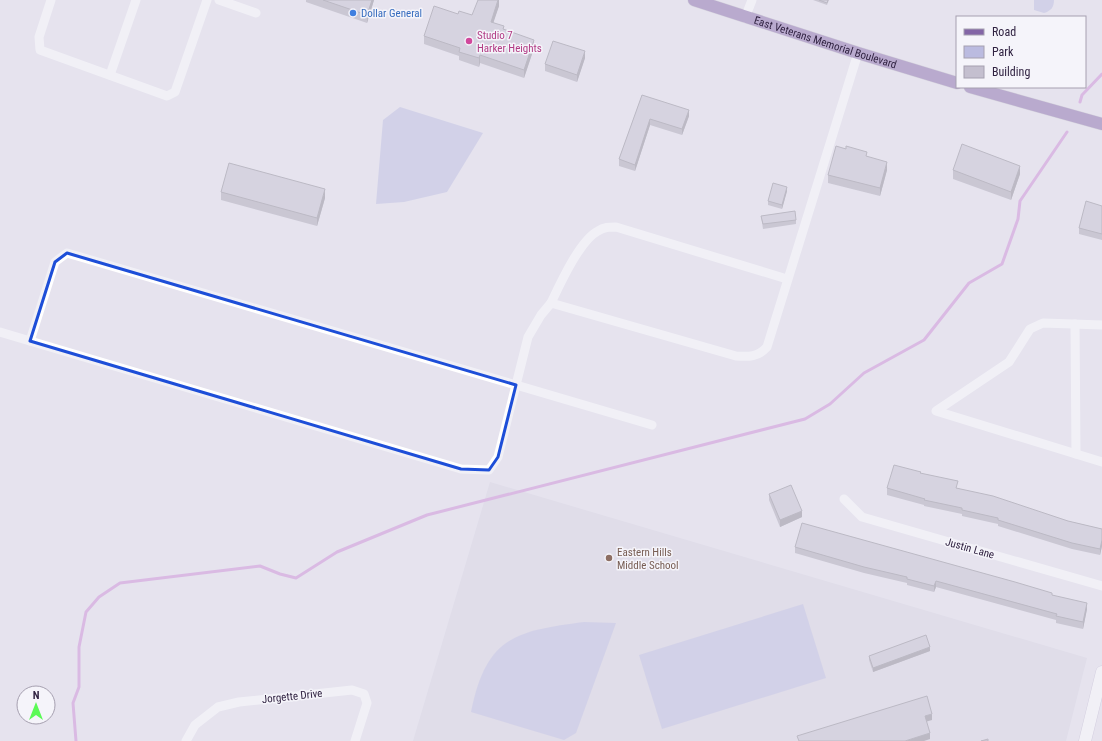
<svg xmlns="http://www.w3.org/2000/svg" width="1102" height="741" viewBox="0 0 1102 741" font-family="'Roboto Condensed',sans-serif">
<style>
.built{fill:#d9d4e2}
.green{fill:#bbbbe0}
.lines{fill:none;stroke-linecap:round;stroke-linejoin:round}
.stream{stroke:#cc88d6;stroke-width:3}
.secondary-casing{stroke:#bfb6ce;stroke-width:13}
.primary-casing{stroke:#c5c1ca;stroke-width:13}
.street{stroke:#fff;stroke-width:9}
.secondary{stroke:#fff;stroke-width:12}
.primary{stroke:#8365a6;stroke-width:12}
.wall{fill:#a9a4b2}
.shaded-wall{fill:#898691}
.building{fill:#c4bfcf;stroke:#898691}
.marked{fill:none;stroke:#1d4ed8;stroke-width:3;stroke-linejoin:round}
.shop-dot{fill:#3f7fe0;stroke:#f5f4fa;stroke-width:1.5}
.hotel-dot{fill:#d1479c;stroke:#f5f4fa;stroke-width:1.5}
.education-dot{fill:#8d6e63;stroke:#f5f4fa;stroke-width:1.5}
.labels{text-anchor:middle;stroke-width:3;stroke-linejoin:round;paint-order:stroke}
.shop-label{font-size:11px;fill:#366cbe;stroke:#f5f4fa;text-anchor:start}
.hotel-label{font-size:11px;fill:#b23c85;stroke:#f5f4fa;text-anchor:start}
.street-label{font-size:11px;fill:#302241;stroke:#f5f4fa}
.education-label{font-size:11px;fill:#785e54;stroke:#f5f4fa;text-anchor:start}
</style>
<rect width="100%" height="100%" fill="#e6e3ee"/>
<path class="built" d="M490,482l597,176 -21,83h-653z"/>
<g class="green">
<path d="M1034,0h20c0,7 -3,11 -10,13l-10,-3z"/>
<path d="M400,107l83,26 -36,59 -43,10 -28,2 7,-84z"/>
<path d="M803,604l23,74 -164,51 -23,-74z"/>
<path d="M584,622l32,1 -40,110 -12,7 -93,-28c15,-75 44,-81 113,-90z"/>
</g>
<g class="lines">
<g class="stream">
<path d="M1080,102l2,-7 20,-21"/>
<path d="M76,741l-3,-38 6,-16v-40l7,-35 13,-15 21,-14 140,-17 20,8 16,4 41,-26 90,-37 378,-96 25,-15 34,-31 60,-33 45,-57 33,-19 16,-45 2,-18 47,-69"/>
</g>
<g class="secondary-casing">
<path id="secondary" d="M1085,741l17,-69"/>
</g>
<g class="primary-casing">
<g id="primary">
<path id="s1" d="M694,0l164,53 99,30"/>
<path d="M970,87l132,37"/>
</g>
</g>
<g class="street">
<path d="M51,0l-12,37 1,13 127,46 8,-4 32,-92"/>
<path d="M219,0l37,13"/>
<path d="M745,18l7,-18"/>
<path d="M110,75l26,-75"/>
<path d="M551,303c9,-19 29,-63 47,-72 6,-4 11,-4 18,-4l171,52"/>
<path d="M1075,324l1,130"/>
<path d="M1102,325l-59,-2 -13,6 -21,33 -73,49 166,51"/>
<path d="M0,332l461,137 28,1 9,-13 30,-120 13,-22 10,-12 185,53c13,1 22,1 31,-9l91,-294"/>
<path d="M30,341l25,-79 12,-9 585,172"/>
<path d="M844,499l18,18 240,69"/>
<path d="M186,741l9,-16 23,-18 21,-5 113,-12 12,4 3,9 -12,38"/>
</g>
<use href="#secondary" class="secondary"/>
<use href="#primary" class="primary"/>
</g>
<g class="wall">
<path d="M306,0h68l-7,23 -61,-21z"/>
<path d="M499,0v6l-6,16 41,26 -10,30 -44,-15 -1,4 -20,-7v-4l-35,-12v-8l34,-22 14,1z"/>
<path d="M813,0h16l-2,5z"/>
<path d="M585,58l-8,24 -32,-11v-7z"/>
<path d="M642,95l47,21 -7,19 -32,-10 -15,46 -16,-5v-7z"/>
<path d="M867,157l20,13 -7,26 -52,-13v-8z"/>
<path d="M953,170l67,4 -9,26 -58,-21z"/>
<path d="M787,191l-5,18 -14,-4v-4z"/>
<path d="M221,192l104,6 -8,28 -96,-26z"/>
<path d="M1102,206v34l-23,-6v-6z"/>
<path d="M761,216l35,4v4l-33,5z"/>
<path d="M921,474l36,14 111,33 34,8v17l-2,9 -28,-6 -74,-23v-2l-36,-8v-2l-38,-8v-1l-37,-10v-7z"/>
<path d="M769,494l33,23 -22,10 -11,-27z"/>
<path d="M795,547l257,48 35,14 -4,20 -27,-6v-3l-120,-33 -2,5 -27,-7v-2l-43,-10 -69,-20z"/>
<path d="M930,651l-57,21 -4,-12v-4z"/>
</g>
<g class="shaded-wall">
<path d="M372,0h2l-7,23v-8z"/>
<path d="M498,0h1v6l-8,24v-8z"/>
<path d="M534,40v8l-10,30v-8z"/>
<path d="M585,51v7l-8,24v-7z"/>
<path d="M480,55v8l-1,4v-9z"/>
<path d="M689,110v6l-7,19v-6z"/>
<path d="M650,119v6l-15,46v-6z"/>
<path d="M887,162v8l-7,26v-8z"/>
<path d="M1020,166v8l-9,26v-8z"/>
<path d="M787,187v4l-5,18v-4z"/>
<path d="M325,189v9l-8,28v-8z"/>
<path d="M802,511v6l-22,10v-7z"/>
<path d="M1102,540v6l-2,9v-6z"/>
<path d="M936,581v6l-2,5v-6z"/>
<path d="M1087,603v6l-4,20v-7z"/>
<path d="M930,647v4l-57,21v-4z"/>
<path d="M932,714v6l-7,2v-6z"/>
<path d="M930,733v6l-6,2h-19z"/>
</g>
<g class="building">
<path d="M323,0h49l-5,15z"/>
<path d="M478,0h20l-7,22 13,4 -1,3 31,11 -10,30 -44,-15 -1,3 -20,-6 1,-4 -36,-12 10,-30 24,8 1,-3 13,4z"/>
<path d="M819,0h9l-1,3z"/>
<path d="M553,41l32,10 -8,24 -32,-11z"/>
<path d="M642,95l47,15 -7,19 -32,-10 -15,46 -16,-6z"/>
<path d="M962,144l58,22 -9,26 -58,-22z"/>
<path d="M836,146l10,3v-3l21,6 -1,4 21,6 -7,26 -52,-13z"/>
<path d="M229,163l96,26 -8,29 -96,-26z"/>
<path d="M773,183l14,4 -5,18 -14,-4z"/>
<path d="M1086,201l16,5v28l-23,-6z"/>
<path d="M795,211l1,9 -33,4 -2,-8z"/>
<path d="M894,465l27,7 -1,1 38,8 -2,7 37,8 75,25 34,8v11l-2,9 -28,-6 -74,-23v-2l-36,-8v-2l-38,-8 1,-1 -38,-11z"/>
<path d="M791,485l11,26 -22,9 -11,-26z"/>
<path d="M802,523l213,59 37,11v2l35,8 -4,19 -27,-6 1,-2 -121,-33 -2,5 -27,-7v-2l-43,-10 -69,-20z"/>
<path d="M926,635l4,12 -57,21 -4,-12z"/>
<path d="M927,696l5,18 -7,2 5,17 -25,8h-106l-2,-5z"/>
<path d="M988,739v2h-7z"/>
</g>
<path d="M0 0H1102V741H0ZM67,253l449,132 -18,72 -9,13 -28,-1 -431,-128 25,-79z" fill="#e6e3ee" fill-opacity=".55" fill-rule="evenodd"/>
<path class="marked" d="M67,253l449,132 -18,72 -9,13 -28,-1 -431,-128 25,-79z"/>
<circle class="shop-dot" cx="353" cy="13" r="4"/>
<circle class="hotel-dot" cx="469" cy="41" r="4"/>
<circle class="education-dot" cx="609" cy="558" r="4"/>
<g class="labels">
<g class="shop-label">
<text x="361" y="17">Dollar General</text>
</g>
<g class="hotel-label">
<text x="477" y="39">Studio 7<tspan x="477" dy="13">Harker Heights</tspan></text>
</g>
<g class="street-label">
<text dy="4" stroke="none"><textPath href="#s1" startOffset="138">East Veterans Memorial Boulevard</textPath></text>
<text transform="translate(970 548) rotate(16)" y="4">Justin Lane</text>
<text transform="translate(292 696) rotate(-6)" y="4">Jorgette Drive</text>
</g>
<g class="education-label">
<text x="617" y="556">Eastern Hills<tspan x="617" dy="13">Middle School</tspan></text>
</g>
</g>
<rect x="956" y="16" width="130" height="72" fill="#f5f4fa" stroke="#a6a0b0"/>
<rect x="964" y="29" width="20" height="6" fill="#8365a6" stroke="#a6a0b0"/>
<text x="992" y="36" font-size="12" fill="#302241">Road</text>
<rect x="964" y="46" width="20" height="12" fill="#bbbbe0" stroke="#a6a0b0"/>
<text x="992" y="56" font-size="12" fill="#302241">Park</text>
<rect x="964" y="66" width="20" height="12" fill="#c4bfcf" stroke="#a6a0b0"/>
<text x="992" y="76" font-size="12" fill="#302241">Building</text>
<g transform="translate(36 705)"><circle r="19" fill="#f5f4fa" stroke="#a6a0b0"/>
<path d="M0-3L7 15L0 10L-7 15Z" fill="#5bfa56"/>
<text y="-6" font-size="11" font-weight="bold" text-anchor="middle" fill="#302241">N</text>
</g>
</svg>
